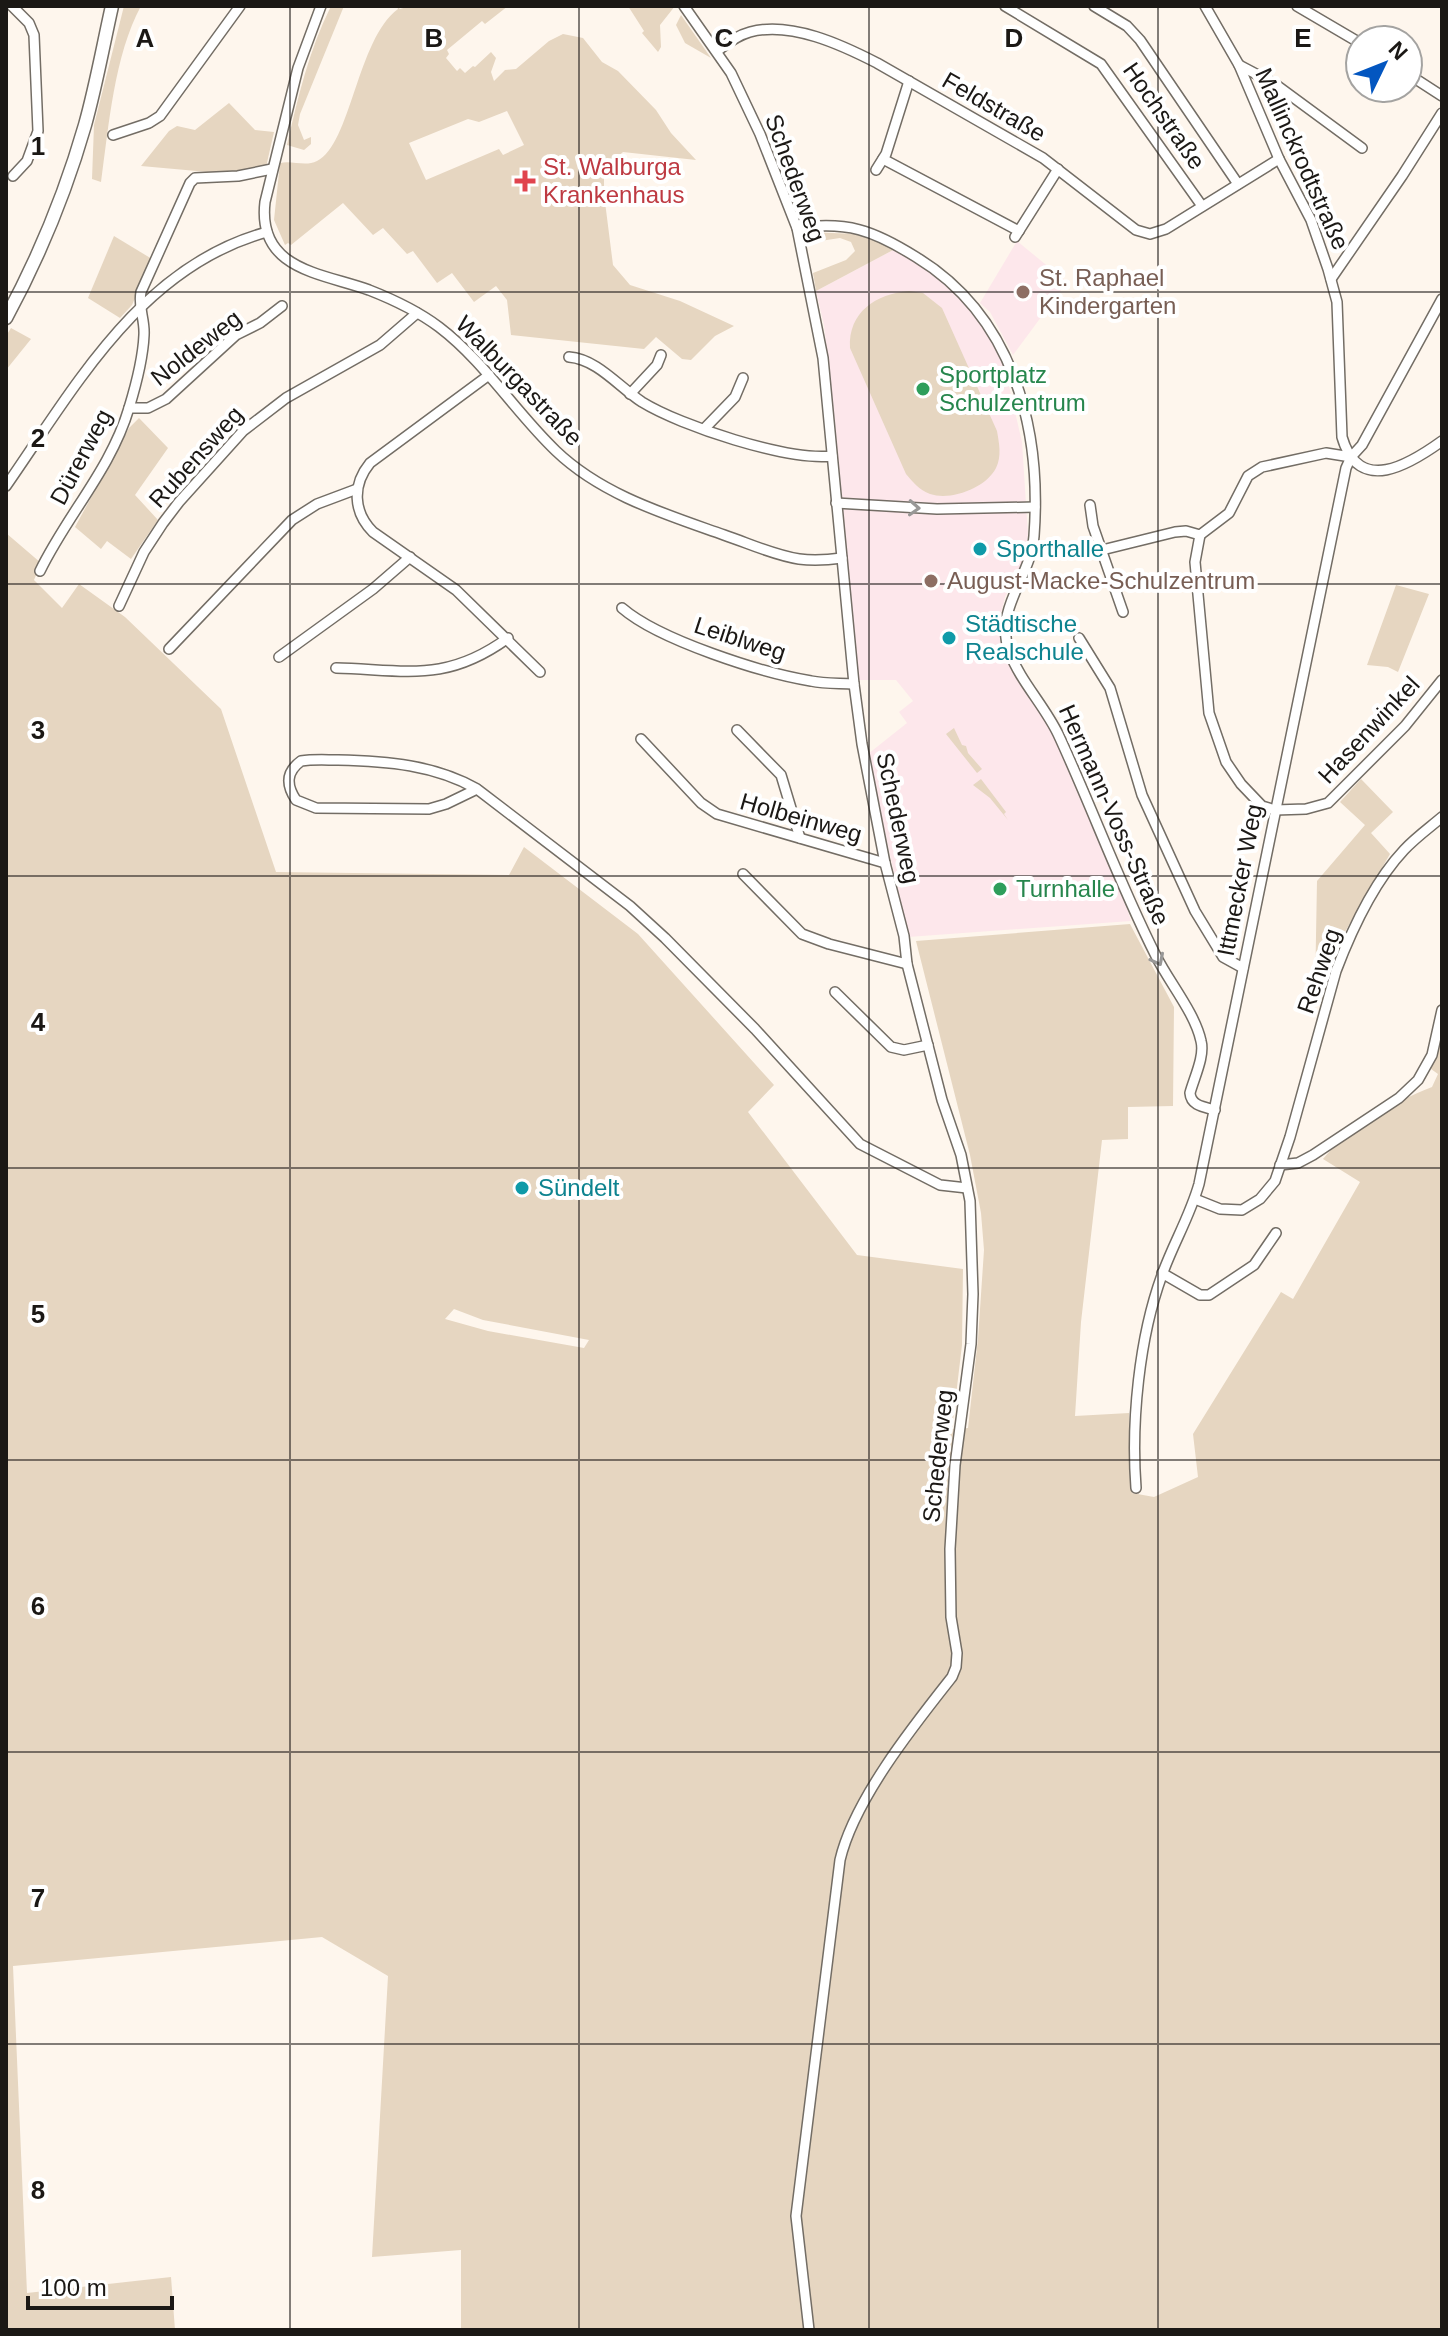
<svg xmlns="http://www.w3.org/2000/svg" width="1448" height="2336" viewBox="0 0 1448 2336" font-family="Arial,sans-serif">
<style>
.education{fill:#fde7eb}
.green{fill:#e6d6c1;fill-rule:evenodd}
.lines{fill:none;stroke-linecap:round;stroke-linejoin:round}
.street-casing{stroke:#736d65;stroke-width:12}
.secondary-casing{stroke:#736d65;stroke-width:15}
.street{stroke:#fff;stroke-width:9}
.secondary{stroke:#fff;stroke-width:12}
.oneway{stroke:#989796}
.grid{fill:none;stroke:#1b1815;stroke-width:2;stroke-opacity:0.55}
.health-dot{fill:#e0444e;stroke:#fff;stroke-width:3}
.education-dot{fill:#8d6e63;stroke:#fff;stroke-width:3}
.leisure-dot{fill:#2e9e5b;stroke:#fff;stroke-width:3}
.culture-dot{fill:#0f9aa8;stroke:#fff;stroke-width:3}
.labels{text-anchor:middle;stroke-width:8;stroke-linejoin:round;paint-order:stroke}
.street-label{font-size:24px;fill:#1b1815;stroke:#fff}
.health-label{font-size:24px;fill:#be3a42;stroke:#fff;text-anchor:start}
.education-label{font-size:24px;fill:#785e54;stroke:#fff;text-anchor:start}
.leisure-label{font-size:24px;fill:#27864d;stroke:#fff;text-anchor:start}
.culture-label{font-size:24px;fill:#0d838f;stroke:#fff;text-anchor:start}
.grid-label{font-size:26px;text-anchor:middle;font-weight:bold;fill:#1b1815;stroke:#fff;stroke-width:8;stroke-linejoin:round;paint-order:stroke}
</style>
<rect width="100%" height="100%" fill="#fef6ed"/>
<g class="education">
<path d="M1017,241l50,41 -54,73 -23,-43 -10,-9z"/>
<path d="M895,249l41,26 33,32 20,28 16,34 17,73 6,93 -5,26 -18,36 -4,16 -1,27 10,24 41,66 73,169 7,22 -223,16 -40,-183 39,-31 -8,-11 14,-11 -17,-21h-38l-24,-268 -10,-87 -8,-34z"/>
</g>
<g class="green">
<path d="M124,6h17c-27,50 -32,119 -40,176l-9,-3 2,-54z"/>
<path d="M331,6h13l-44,108 -2,11 6,15 7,-3v7l-7,6 -17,-5c11,-48 22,-95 44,-139z"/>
<path d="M397,6l3,3 10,-3h98l-23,18 -3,-3 -35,29 2,4 -3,4 11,13 3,-3 5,5 8,-7 2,1 16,-15 5,6 -5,14 3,9 11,-11 11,-1 33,-28 14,-7 20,4 19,24 16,9 38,39 15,23 25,27 -73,-8 -13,12 -6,12v18l9,71 17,20 50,16 54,25 -19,10 -24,24 -9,-1 -26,-22 -12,12 -133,-14 -4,-35 -11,-14 -22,16 -22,-29 -15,10 -24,-32 -6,3 -24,-26 -10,7 -30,-32 -52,42 -3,-2 -3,2 -11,-25 6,-57c12,-3 25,4 37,-2 34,-16 40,-122 81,-152zM507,111l17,34 -21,10 -4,-6 -73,31 -17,-37 59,-24 11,3z"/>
<path d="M628,6h47l-15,19 1,22 -3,5 -16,-19 2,-2z"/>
<path d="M681,15l30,43 -26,-15 -9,-18z"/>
<path d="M229,103l26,27 19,2 -8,35 -36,7 -89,-8 28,-35 8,-5 18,4z"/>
<path d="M804,232l55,2 36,15 -79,42 -3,-18 33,-13 9,-9 -4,-9 -11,-4 -33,5z"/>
<path d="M114,236l38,23 -20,46 -12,13 -32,-20z"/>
<path d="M909,291l14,2 19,15 55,123c2,12 5,25 -1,37 -10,20 -45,33 -66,26 -11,-4 -17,-12 -24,-20l-56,-126c-2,-36 26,-54 59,-57z"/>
<path d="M11,328l20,11 -25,31v-34z"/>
<path d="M139,418l29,30 -33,47 23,25 -27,39 -24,-18 -6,8 -26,-22 54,-99z"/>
<path d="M6,533l35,30 -7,17 28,28 17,-24 46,33 96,92 55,163 233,3 15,-28 114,87 136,151 -26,27 109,143 106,14 -1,76 -10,84 16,-1 10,-89 6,-89 -3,-37 -11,-58 -54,-214 214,-17 44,83 -1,99 -45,1v32l-26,1 -21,182 -6,94 54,-3 3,80 22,4 44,-20 -5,-43 88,-142 12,7 67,-117 -37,-23c27,-33 69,-56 109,-72l6,-13 -7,-5 11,-35v1296h-981v-80l-89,7 16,-281 -66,-39 -309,29 14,327 144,-16 4,53h-169zM454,1309l29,11 106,20 -5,8 -96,-17 -43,-12z"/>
<path d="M1396,585l33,9 -31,78 -10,-5 -21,-2z"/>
<path d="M954,728l8,17 4,1 2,7 14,16 -5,4 -31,-39z"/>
<path d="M981,779l25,33 -2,2 4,6 -18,-22 -17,-13z"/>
<path d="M1361,779l32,33 -22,21 19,21 -48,83 -21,55 -6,-1 2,-110 48,-56 -25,-23z"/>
</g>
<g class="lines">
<g class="street-casing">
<g id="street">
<path d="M12,6l17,17 5,12 4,96 -11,30 -14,15"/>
<path d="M321,6l-23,62 -33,134c-8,68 57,71 104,88 23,9 50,22 70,37 46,35 76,85 117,124 46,44 109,63 168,84 24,8 49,20 75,24 14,2 29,1 43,-1"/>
<path d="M684,6l47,67 29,61 37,94 26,130 31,326 8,60 23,119 19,73 3,28 35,136 19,55 9,46 3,93 -2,50 -16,121 -5,84 1,68 6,36 -1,14 -4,10c-38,48 -98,123 -112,183l-44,356 13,114"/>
<path d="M1005,6l96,58 101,142"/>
<path d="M1094,6l33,20 13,14 98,144"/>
<path d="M1205,6l34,59 40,94 32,61 17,49 9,33 5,135c17,59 68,27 100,4"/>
<path d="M1297,6l63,37"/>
<path d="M717,51c11,-8 21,-16 33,-19 41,-11 92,13 127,31l166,95 93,72 14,4 16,-5 113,-70"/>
<path d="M1239,65l36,19 87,64"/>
<path d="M1408,74l34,22"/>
<path d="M113,135l36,-12 11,-7 80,-110"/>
<path d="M883,159l136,72"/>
<path d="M876,170l10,-16 23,-73"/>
<path d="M797,228c50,-7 76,2 119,29 97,59 126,171 118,279 -3,41 -40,72 -25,115 11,30 35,54 49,83 34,73 61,149 98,222 13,26 39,57 45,85 4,15 -7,37 -11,52 1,13 14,14 25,17"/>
<path d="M1015,237l43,-68"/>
<path d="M1331,279l71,-103 40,-63"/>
<path d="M569,357c28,2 50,30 73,45 39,24 145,59 190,54"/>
<path d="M489,375l-119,88c-18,22 -17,49 3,69l83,58 84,82"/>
<path d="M630,394l27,-29 4,-10"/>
<path d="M129,408h19l18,-9 70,-64 24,-12 22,-17"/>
<path d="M705,428l30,-31 8,-19"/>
<path d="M6,486c69,-99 135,-220 261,-254"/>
<path d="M836,503l101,6 98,-2"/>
<path d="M1090,505l3,21 30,86"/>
<path d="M1200,535l-5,27 14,151 17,49 15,22 21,22 13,4 31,-1 22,-6 77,-77 37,-46"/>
<path d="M1102,550l73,-18 11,-1 14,4 29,-22 19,-37 14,-9 64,-14 25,4"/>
<path d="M40,571c27,-56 71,-102 89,-163 7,-23 14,-49 15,-73 1,-16 -6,-27 -3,-43l49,-109 5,-5 43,-2 34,-7"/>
<path d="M119,606l25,-54 19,-29 16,-21 64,-71 43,-33 94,-53 37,-32"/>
<path d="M622,608c37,32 140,65 189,73 14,3 28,2 43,3"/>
<path d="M1079,638l31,50 32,107 53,116 28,46 20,11"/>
<path d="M169,649l123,-129 25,-16 40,-15"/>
<path d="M279,657l94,-68 37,-32"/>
<path d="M336,668c71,2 110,15 172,-30"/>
<path d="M737,730l44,45 19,63"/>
<path d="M641,739l60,64 16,11 168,49"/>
<path d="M477,789l-31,15 -17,5 -113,-1 -20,-8c-10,-15 -10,-28 5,-39 12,-2 25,-1 37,-1 49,1 97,5 139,29l153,117 35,32 90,91 105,115 80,41 27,3"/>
<path d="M743,874l59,60 27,10 78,20"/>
<path d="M835,992l56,55 13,3 24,-5"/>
<path d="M1280,1165l18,-2 15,-8 86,-57 19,-18 14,-25 10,-45"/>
<path d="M1195,1199l25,10 22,1 18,-11 15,-18 15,-44 46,-166c16,-42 37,-88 68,-121 11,-12 25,-22 38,-33"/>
<path d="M1162,1273l38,22h9l45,-30 22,-32"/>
<path d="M1136,1488c-5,-66 3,-150 26,-213 11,-31 28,-59 37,-91l147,-716 5,-11 11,-12 80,-146"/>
</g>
</g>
<g class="secondary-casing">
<path id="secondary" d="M6,318c33,-61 60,-127 79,-193 11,-39 18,-79 27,-119"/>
</g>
<use href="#street" class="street"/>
<use href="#secondary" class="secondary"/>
</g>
<defs><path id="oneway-chevron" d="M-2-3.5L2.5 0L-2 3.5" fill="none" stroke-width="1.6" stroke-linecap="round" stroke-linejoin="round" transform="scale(2)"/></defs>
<g class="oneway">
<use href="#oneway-chevron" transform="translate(914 508) rotate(3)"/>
<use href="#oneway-chevron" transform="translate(1158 960) rotate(63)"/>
</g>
<path class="grid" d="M290,6v2324M579,6v2324M869,6v2324M1158,6v2324M6,292h1436M6,584h1436M6,876h1436M6,1168h1436M6,1460h1436M6,1752h1436M6,2044h1436"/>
<path class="health-dot" d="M521 169h8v8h8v8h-8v8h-8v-8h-8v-8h8z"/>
<g class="education-dot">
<circle cx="1023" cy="292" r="8"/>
<circle cx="931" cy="581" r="8"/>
</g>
<g class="leisure-dot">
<circle cx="923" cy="389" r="8"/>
<circle cx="1000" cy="889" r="8"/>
</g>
<g class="culture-dot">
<circle cx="980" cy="549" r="8"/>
<circle cx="949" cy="638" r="8"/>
<circle cx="522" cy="1188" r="8"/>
</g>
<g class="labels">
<g class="street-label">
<text transform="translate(994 107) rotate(30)" y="8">Feldstraße</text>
<text transform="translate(1164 116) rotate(55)" y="8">Hochstraße</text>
<text transform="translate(1302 159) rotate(66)" y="8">Mallinckrodtstraße</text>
<text transform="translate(795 178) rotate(70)" y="8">Schederweg</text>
<text transform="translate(196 348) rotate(-38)" y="8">Noldeweg</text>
<text transform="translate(519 381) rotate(46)" y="8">Walburgastraße</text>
<text transform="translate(81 457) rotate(-62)" y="8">Dürerweg</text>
<text transform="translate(196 457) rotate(-48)" y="8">Rubensweg</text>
<text transform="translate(740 639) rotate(18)" y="8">Leiblweg</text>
<text transform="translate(1369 730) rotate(-47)" y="8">Hasenwinkel</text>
<text transform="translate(1114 815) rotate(66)" y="8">Hermann-Voss-Straße</text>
<text transform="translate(801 818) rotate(16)" y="8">Holbeinweg</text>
<text transform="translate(898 818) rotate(78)" y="8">Schederweg</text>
<text transform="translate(1240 880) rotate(-79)" y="8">Ittmecker Weg</text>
<text transform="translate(1319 971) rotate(-71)" y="8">Rehweg</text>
<text transform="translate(938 1456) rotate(-84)" y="8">Schederweg</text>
</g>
<g class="health-label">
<text x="543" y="175">St. Walburga<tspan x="543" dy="28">Krankenhaus</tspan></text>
</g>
<g class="education-label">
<text x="1039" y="286">St. Raphael<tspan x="1039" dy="28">Kindergarten</tspan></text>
<text x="947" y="589">August-Macke-Schulzentrum</text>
</g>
<g class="leisure-label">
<text x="939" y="383">Sportplatz<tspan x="939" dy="28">Schulzentrum</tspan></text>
<text x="1016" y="897">Turnhalle</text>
</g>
<g class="culture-label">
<text x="996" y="557">Sporthalle</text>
<text x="965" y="632">Städtische<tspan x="965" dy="28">Realschule</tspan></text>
<text x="538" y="1196">Sündelt</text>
</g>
</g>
<g class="grid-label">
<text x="145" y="47">A</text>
<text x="434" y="47">B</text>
<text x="724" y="47">C</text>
<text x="1014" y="47">D</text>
<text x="1303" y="47">E</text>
<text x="38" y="155">1</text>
<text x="38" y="447">2</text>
<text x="38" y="739">3</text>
<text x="38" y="1031">4</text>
<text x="38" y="1323">5</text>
<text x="38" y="1615">6</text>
<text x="38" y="1907">7</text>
<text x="38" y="2199">8</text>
</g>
<rect width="1448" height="2336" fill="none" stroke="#1b1815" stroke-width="16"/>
<g transform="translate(1384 64) rotate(47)"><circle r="38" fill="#ffffff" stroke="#a4a3a1" stroke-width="2"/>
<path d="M0-6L14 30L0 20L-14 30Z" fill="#0356c0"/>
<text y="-12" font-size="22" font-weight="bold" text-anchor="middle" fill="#1b1815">N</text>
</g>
<path d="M28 2296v12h144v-12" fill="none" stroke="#1b1815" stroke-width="4"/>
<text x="40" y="2296" font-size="24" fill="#1b1815" stroke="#ffffff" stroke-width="6" paint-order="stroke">100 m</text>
</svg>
